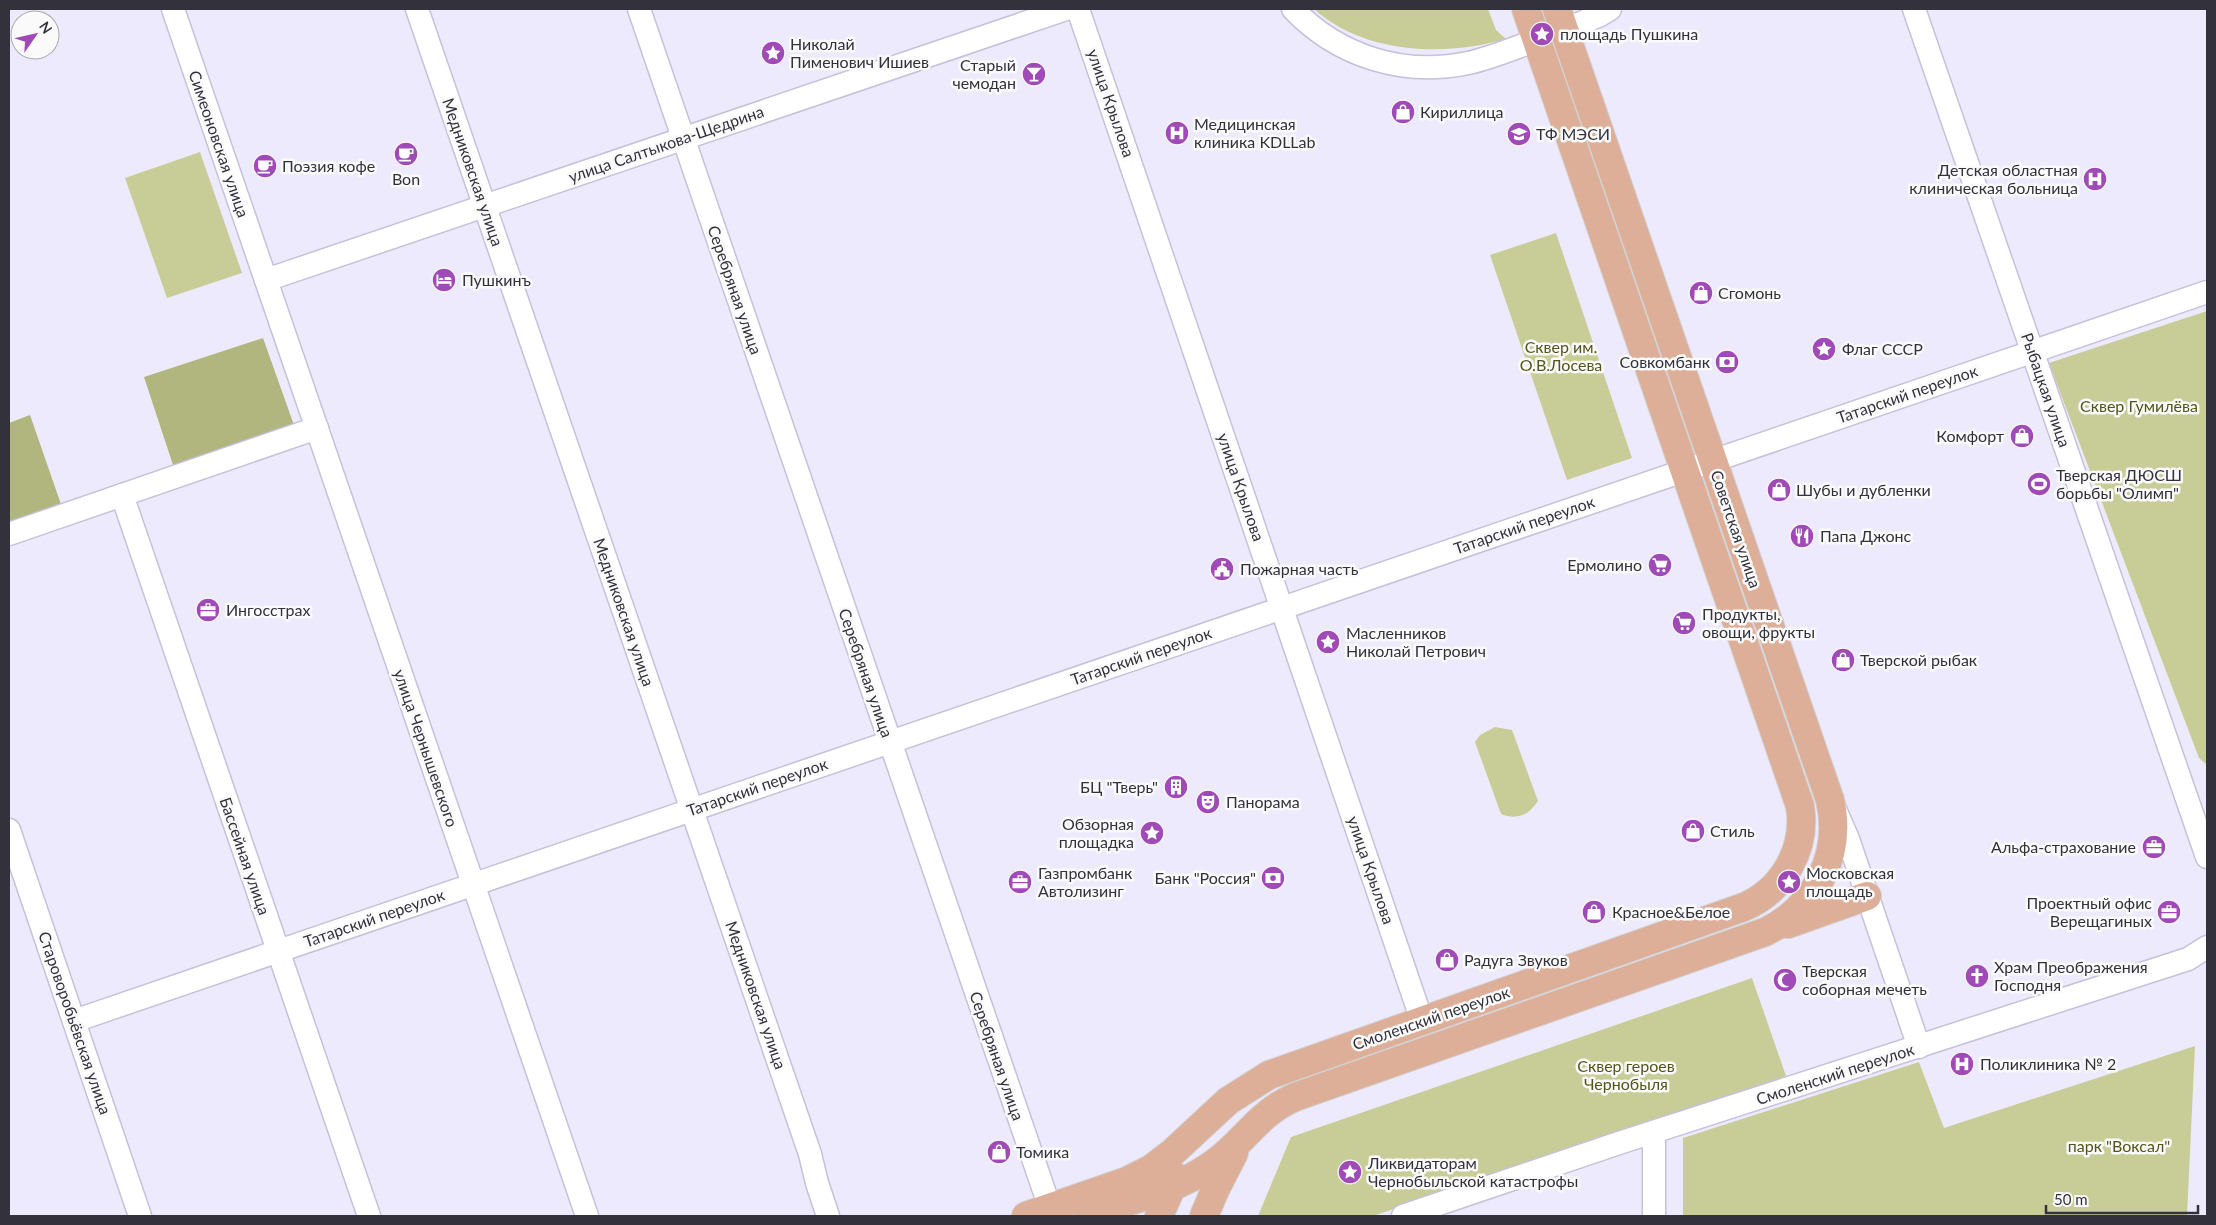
<svg xmlns="http://www.w3.org/2000/svg" width="2216" height="1225" viewBox="0 0 2216 1225" font-family="Lato,sans-serif">
<style>
.green{fill:#c8cd98}
.forest{fill:#b1b67f}
.lines{fill:none;stroke-linecap:round;stroke-linejoin:round}
.minor-casing{stroke:#c6c0dd;stroke-width:25}
.primary-casing{stroke:#d2d2d4;stroke-width:30}
.minor{stroke:#fff;stroke-width:22}
.primary{stroke:#ddaf98;stroke-width:28}
.labels{text-anchor:middle;stroke-width:5;stroke-linejoin:round;paint-order:stroke}
.poi-label{font-size:16px;fill:#33313c;stroke:#fafafa;text-anchor:start}
.street-label{font-size:16px;fill:#33313c;stroke:#fafafa}
.park-label{font-size:16px;fill:#545619;stroke:#fafafa}
</style>
<rect width="100%" height="100%" fill="#eeeafd"/>
<g class="green">
<path d="M1314,9h174l8,21 10,9c-62,18 -142,15 -192,-30z"/>
<path d="M200,152l42,121 -75,25 -42,-120z"/>
<path d="M1556,233l76,225 -65,22 -77,-225z"/>
<path d="M2207,311v454l-8,-7 -150,-395z"/>
<path d="M1495,727l17,3 26,71c-10,15 -21,19 -37,13l-26,-72 5,-7z"/>
<path d="M1752,978l34,98 -413,140h-115l33,-79z"/>
<path d="M2195,1046l-8,170h-504v-78l236,-76 25,66z"/>
</g>
<g class="forest">
<path d="M263,338l32,90 -121,40 -30,-91z"/>
<path d="M30,415l33,95 -54,19v-106z"/>
</g>
<g class="lines">
<g class="minor-casing">
<g id="minor">
<path d="M173,9l414,1207"/>
<path d="M417,9l393,1145 7,29 11,33"/>
<path d="M639,9l411,1199"/>
<path d="M1078,9l344,1012"/>
<path d="M1293,9c45,47 110,68 175,54 23,-5 46,-15 69,-23"/>
<path d="M1914,9l293,848"/>
<path d="M1564,30l36,-15 10,-6"/>
<path d="M266,280l800,-271"/>
<path d="M122,495l247,721"/>
<path d="M9,534l308,-106"/>
<path d="M1834,807l14,32 71,208"/>
<path d="M9,830l131,386"/>
<path d="M74,1021l2133,-729"/>
<path d="M1403,1216l216,-73 569,-184 19,-12"/>
<path d="M1654,1216v-83"/>
</g>
</g>
<g class="primary-casing">
<g id="primary">
<path d="M1788,924l79,-28"/>
<path d="M1088,1213c43,-12 91,-23 128,-51 31,-23 41,-48 79,-65l470,-165c50,-24 78,-77 65,-132l-273,-791"/>
<path d="M1026,1216l101,-35 24,-12 21,-16 56,-52 41,-26 475,-168c39,-17 63,-58 56,-101l-274,-797"/>
<path d="M1159,1216l17,-39"/>
<path d="M1204,1216l11,-26 19,-37"/>
</g>
</g>
<use href="#minor" class="minor"/>
<use href="#primary" class="primary"/>
</g>
<defs>
<g id="sight-disc" transform="scale(1.25)"><circle r="9.5" fill="#a04ab8" stroke="#fafafa"/><path d="M0-6L1.8-2.2L6-1.7L2.9 1.2L3.7 5.4L0 3.3L-3.7 5.4L-2.9 1.2L-6-1.7L-1.8-2.2Z" fill="#fff"/></g>
<g id="bar-disc" transform="scale(1.25)"><circle r="9.5" fill="#a04ab8" stroke="#fafafa"/><path d="M-6-5H6L.8 .8V4.5H3.5V6h-7V4.5H-.8V.8Z" fill="#fff"/></g>
<g id="shop-disc" transform="scale(1.25)"><circle r="9.5" fill="#a04ab8" stroke="#fafafa"/><path d="M-5-2.5h2.3a2.7 3.5 0 0 1 5.4 0H5L5.5 6h-11ZM-1.5-2.5h3a1.5 2.3 0 0 0-3 0Z" fill="#fff"/></g>
<g id="hospital-disc" transform="scale(1.25)"><circle r="9.5" fill="#a04ab8" stroke="#fafafa"/><path d="M-5-5h3v3.5h4V-5h3V5h-3V1.5h-4V5h-3Z" fill="#fff"/></g>
<g id="university-disc" transform="scale(1.25)"><circle r="9.5" fill="#a04ab8" stroke="#fafafa"/><path d="M0-5L7-2L0 1L-7-2ZM-4 1L0 2.5L4 1V4Q0 6-4 4Z" fill="#fff"/></g>
<g id="cafe-disc" transform="scale(1.25)"><circle r="9.5" fill="#a04ab8" stroke="#fafafa"/><path d="M-5.5-4.5H6V0H3Q3 3.5 0 3.5H-2.5Q-5.5 3.5-5.5 0ZM3-3.2v2h1.7v-2ZM-6 4.5H4V6H-6Z" fill="#fff"/></g>
<g id="hotel-disc" transform="scale(1.25)"><circle r="9.5" fill="#a04ab8" stroke="#fafafa"/><path d="M-6-4.5h1.5V1H6V5H4.5V3h-9V5H-6ZM-4 0a1.8 1.8 0 1 1 3.6 0ZM.5 0V-2.5h3Q6-2.5 6 0Z" fill="#fff"/></g>
<g id="bank-disc" transform="scale(1.25)"><circle r="9.5" fill="#a04ab8" stroke="#fafafa"/><path d="M-6-4H6V4H-6ZM0-2.3a2.3 2.3 0 1 0 0 4.6a2.3 2.3 0 1 0 0-4.6Z" fill="#fff"/></g>
<g id="stadium-disc" transform="scale(1.25)"><circle r="9.5" fill="#a04ab8" stroke="#fafafa"/><path d="M0-5a6.5 5 0 1 0 0 10a6.5 5 0 1 0 0-10ZM-3.5-1.8h7v3.6h-7Z" fill="#fff"/></g>
<g id="restaurant-disc" transform="scale(1.25)"><circle r="9.5" fill="#a04ab8" stroke="#fafafa"/><path d="M-5-6h1v4h1v-4h1v4h1v-4h1v5L-1.5 .5V6h-2V.5L-5-1ZM5-6V6H3V1.5H1.5Q1.5-4 5-6Z" fill="#fff"/></g>
<g id="supermarket-disc" transform="scale(1.25)"><circle r="9.5" fill="#a04ab8" stroke="#fafafa"/><path d="M-6-5.5h2.5l.6 2H6L4.5 2H-2.5L-4.4-4H-6ZM-1.5 3.2a1.3 1.3 0 1 0 .1 0ZM3 3.2a1.3 1.3 0 1 0 .1 0Z" fill="#fff"/></g>
<g id="civic-disc" transform="scale(1.25)"><circle r="9.5" fill="#a04ab8" stroke="#fafafa"/><path d="M-.6-6.5H3V-4.5H.6V-3L4-1V1h2V6H-6V1h2V-1L-.6-3ZM-1.2 2.5V6h2.4V2.5Z" fill="#fff"/></g>
<g id="office-disc" transform="scale(1.25)"><circle r="9.5" fill="#a04ab8" stroke="#fafafa"/><path d="M-6-3h4V-5.5h4V-3h4V5H-6ZM-1-4.5V-3h2v-1.5ZM-6 0V1H6V0Z" fill="#fff"/></g>
<g id="building-disc" transform="scale(1.25)"><circle r="9.5" fill="#a04ab8" stroke="#fafafa"/><path d="M-4-6H4V6H1V3H-1V6H-4ZM-2.5-4.3h1.7v1.8h-1.7ZM.8-4.3h1.7v1.8H.8ZM-2.5-1h1.7V.8h-1.7ZM.8-1h1.7V.8H.8Z" fill="#fff"/></g>
<g id="theatre-disc" transform="scale(1.25)"><circle r="9.5" fill="#a04ab8" stroke="#fafafa"/><path d="M-5-5.5Q0-4 5-5.5V0Q5 5 0 6Q-5 5-5 0ZM-3.3-2.5H-1v1.5H-3.3ZM1-2.5H3.3v1.5H1ZM-2.8 1Q0 5.5 2.8 1Z" fill="#fff"/></g>
<g id="church-disc" transform="scale(1.25)"><circle r="9.5" fill="#a04ab8" stroke="#fafafa"/><path d="M-1.2-6h2.4v3.5h3.3v2.4h-3.3V6h-2.4V-.1h-3.3v-2.4h3.3Z" fill="#fff"/></g>
<g id="mosque-disc" transform="scale(1.25)"><circle r="9.5" fill="#a04ab8" stroke="#fafafa"/><path d="M3.5-4.9A6 6 0 1 0 3.5 4.9A5 5 0 1 1 3.5-4.9Z" fill="#fff"/></g>
</defs>
<g fill-rule="evenodd">
<use href="#sight-disc" x="1542" y="34"/>
<use href="#sight-disc" x="773" y="53"/>
<use href="#bar-disc" x="1034" y="74"/>
<use href="#shop-disc" x="1403" y="112"/>
<use href="#hospital-disc" x="1177" y="133"/>
<use href="#university-disc" x="1519" y="134"/>
<use href="#cafe-disc" x="406" y="154"/>
<use href="#cafe-disc" x="265" y="166"/>
<use href="#hospital-disc" x="2095" y="179"/>
<use href="#hotel-disc" x="444" y="280"/>
<use href="#shop-disc" x="1701" y="293"/>
<use href="#sight-disc" x="1824" y="349"/>
<use href="#bank-disc" x="1727" y="362"/>
<use href="#shop-disc" x="2022" y="436"/>
<use href="#stadium-disc" x="2039" y="484"/>
<use href="#shop-disc" x="1779" y="490"/>
<use href="#restaurant-disc" x="1802" y="536"/>
<use href="#supermarket-disc" x="1660" y="565"/>
<use href="#civic-disc" x="1222" y="569"/>
<use href="#office-disc" x="208" y="610"/>
<use href="#supermarket-disc" x="1684" y="623"/>
<use href="#sight-disc" x="1328" y="642"/>
<use href="#shop-disc" x="1843" y="660"/>
<use href="#building-disc" x="1176" y="787"/>
<use href="#theatre-disc" x="1208" y="802"/>
<use href="#shop-disc" x="1693" y="831"/>
<use href="#sight-disc" x="1152" y="833"/>
<use href="#office-disc" x="2154" y="847"/>
<use href="#bank-disc" x="1273" y="878"/>
<use href="#office-disc" x="1020" y="882"/>
<use href="#sight-disc" x="1789" y="882"/>
<use href="#shop-disc" x="1594" y="912"/>
<use href="#office-disc" x="2169" y="912"/>
<use href="#shop-disc" x="1447" y="960"/>
<use href="#church-disc" x="1977" y="976"/>
<use href="#mosque-disc" x="1785" y="980"/>
<use href="#hospital-disc" x="1962" y="1064"/>
<use href="#shop-disc" x="999" y="1152"/>
<use href="#sight-disc" x="1350" y="1172"/>
</g>
<g class="labels">
<g class="poi-label">
<text x="1560" y="40">площадь Пушкина</text>
<text x="790" y="50">Николай<tspan x="790" dy="18">Пименович Ишиев</tspan></text>
<text x="1016" y="71" text-anchor="end">Старый<tspan x="1016" dy="18">чемодан</tspan></text>
<text x="1420" y="118">Кириллица</text>
<text x="1194" y="130">Медицинская<tspan x="1194" dy="18">клиника KDLLab</tspan></text>
<text x="1536" y="140">ТФ МЭСИ</text>
<text x="282" y="172">Поэзия кофе</text>
<text x="2078" y="176" text-anchor="end">Детская областная<tspan x="2078" dy="18">клиническая больница</tspan></text>
<text x="406" y="185" text-anchor="middle">Bon</text>
<text x="462" y="286">Пушкинъ</text>
<text x="1718" y="299">Сгомонь</text>
<text x="1842" y="355">Флаг СССР</text>
<text x="1710" y="368" text-anchor="end">Совкомбанк</text>
<text x="2004" y="442" text-anchor="end">Комфорт</text>
<text x="2056" y="481">Тверская ДЮСШ<tspan x="2056" dy="18">борьбы "Олимп"</tspan></text>
<text x="1796" y="496">Шубы и дубленки</text>
<text x="1820" y="542">Папа Джонс</text>
<text x="1642" y="571" text-anchor="end">Ермолино</text>
<text x="1240" y="575">Пожарная часть</text>
<text x="226" y="616">Ингосстрах</text>
<text x="1702" y="620">Продукты,<tspan x="1702" dy="18">овощи, фрукты</tspan></text>
<text x="1346" y="639">Масленников<tspan x="1346" dy="18">Николай Петрович</tspan></text>
<text x="1860" y="666">Тверской рыбак</text>
<text x="1158" y="793" text-anchor="end">БЦ "Тверь"</text>
<text x="1226" y="808">Панорама</text>
<text x="1134" y="830" text-anchor="end">Обзорная<tspan x="1134" dy="18">площадка</tspan></text>
<text x="1710" y="837">Стиль</text>
<text x="2136" y="853" text-anchor="end">Альфа-страхование</text>
<text x="1038" y="879">Газпромбанк<tspan x="1038" dy="18">Автолизинг</tspan></text>
<text x="1806" y="879">Московская<tspan x="1806" dy="18">площадь</tspan></text>
<text x="1256" y="884" text-anchor="end">Банк "Россия"</text>
<text x="2152" y="909" text-anchor="end">Проектный офис<tspan x="2152" dy="18">Верещагиных</tspan></text>
<text x="1612" y="918">Красное&amp;Белое</text>
<text x="1464" y="966">Радуга Звуков</text>
<text x="1994" y="973">Храм Преображения<tspan x="1994" dy="18">Господня</tspan></text>
<text x="1802" y="977">Тверская<tspan x="1802" dy="18">соборная мечеть</tspan></text>
<text x="1980" y="1070">Поликлиника № 2</text>
<text x="1016" y="1158">Томика</text>
<text x="1368" y="1169">Ликвидаторам<tspan x="1368" dy="18">Чернобыльской катастрофы</tspan></text>
</g>
<g class="street-label">
<text transform="translate(1111 103) rotate(71)" y="6">улица Крылова</text>
<text transform="translate(219 144) rotate(71)" y="6">Симеоновская улица</text>
<text transform="translate(666 144) rotate(-19)" y="6">улица Салтыкова-Щедрина</text>
<text transform="translate(473 172) rotate(71)" y="6">Медниковская улица</text>
<text transform="translate(735 290) rotate(71)" y="6">Серебряная улица</text>
<text transform="translate(2046 390) rotate(71)" y="6">Рыбацкая улица</text>
<text transform="translate(1907 394) rotate(-19)" y="6">Татарский переулок</text>
<text transform="translate(1241 487) rotate(71)" y="6">улица Крылова</text>
<text transform="translate(1524 525) rotate(-19)" y="6">Татарский переулок</text>
<text transform="translate(1736 529) rotate(71)" y="6">Советская улица</text>
<text transform="translate(624 612) rotate(71)" y="6">Медниковская улица</text>
<text transform="translate(1141 656) rotate(-19)" y="6">Татарский переулок</text>
<text transform="translate(866 673) rotate(71)" y="6">Серебряная улица</text>
<text transform="translate(426 748) rotate(71)" y="6">улица Чернышевского</text>
<text transform="translate(757 787) rotate(-19)" y="6">Татарский переулок</text>
<text transform="translate(245 856) rotate(71)" y="6">Бассейная улица</text>
<text transform="translate(1371 870) rotate(71)" y="6">улица Крылова</text>
<text transform="translate(374 918) rotate(-19)" y="6">Татарский переулок</text>
<text transform="translate(756 995) rotate(71)" y="6">Медниковская улица</text>
<text transform="translate(1431 1018) rotate(-19)" y="6">Смоленский переулок</text>
<text transform="translate(75 1023) rotate(71)" y="6">Староворобьёвская улица</text>
<text transform="translate(997 1056) rotate(71)" y="6">Серебряная улица</text>
<text transform="translate(1835 1074) rotate(-18)" y="6">Смоленский переулок</text>
</g>
<g class="park-label">
<text x="1561" y="353">Сквер им.<tspan x="1561" dy="18">О.В.Лосева</tspan></text>
<text x="2139" y="412">Сквер Гумилёва</text>
<text x="1626" y="1072">Сквер героев<tspan x="1626" dy="18">Чернобыля</tspan></text>
<text x="2119" y="1152">парк "Воксал"</text>
</g>
</g>
<rect width="2216" height="1225" fill="none" stroke="#33313c" stroke-width="20"/>
<g transform="translate(35 35) rotate(56)"><circle r="24" fill="#fafafa" stroke="#aaaaae"/>
<path d="M0-4L9 19L0 12L-9 19Z" fill="#a04ab8"/>
<text y="-8" font-size="14" font-weight="bold" text-anchor="middle" fill="#33313c">N</text>
</g>
<path d="M2046 1205v8h152v-8" fill="none" stroke="#33313c" stroke-width="2.5"/>
<text x="2054" y="1205" font-size="15" fill="#33313c" stroke="#fafafa" stroke-width="4" paint-order="stroke">50 m</text>
</svg>
